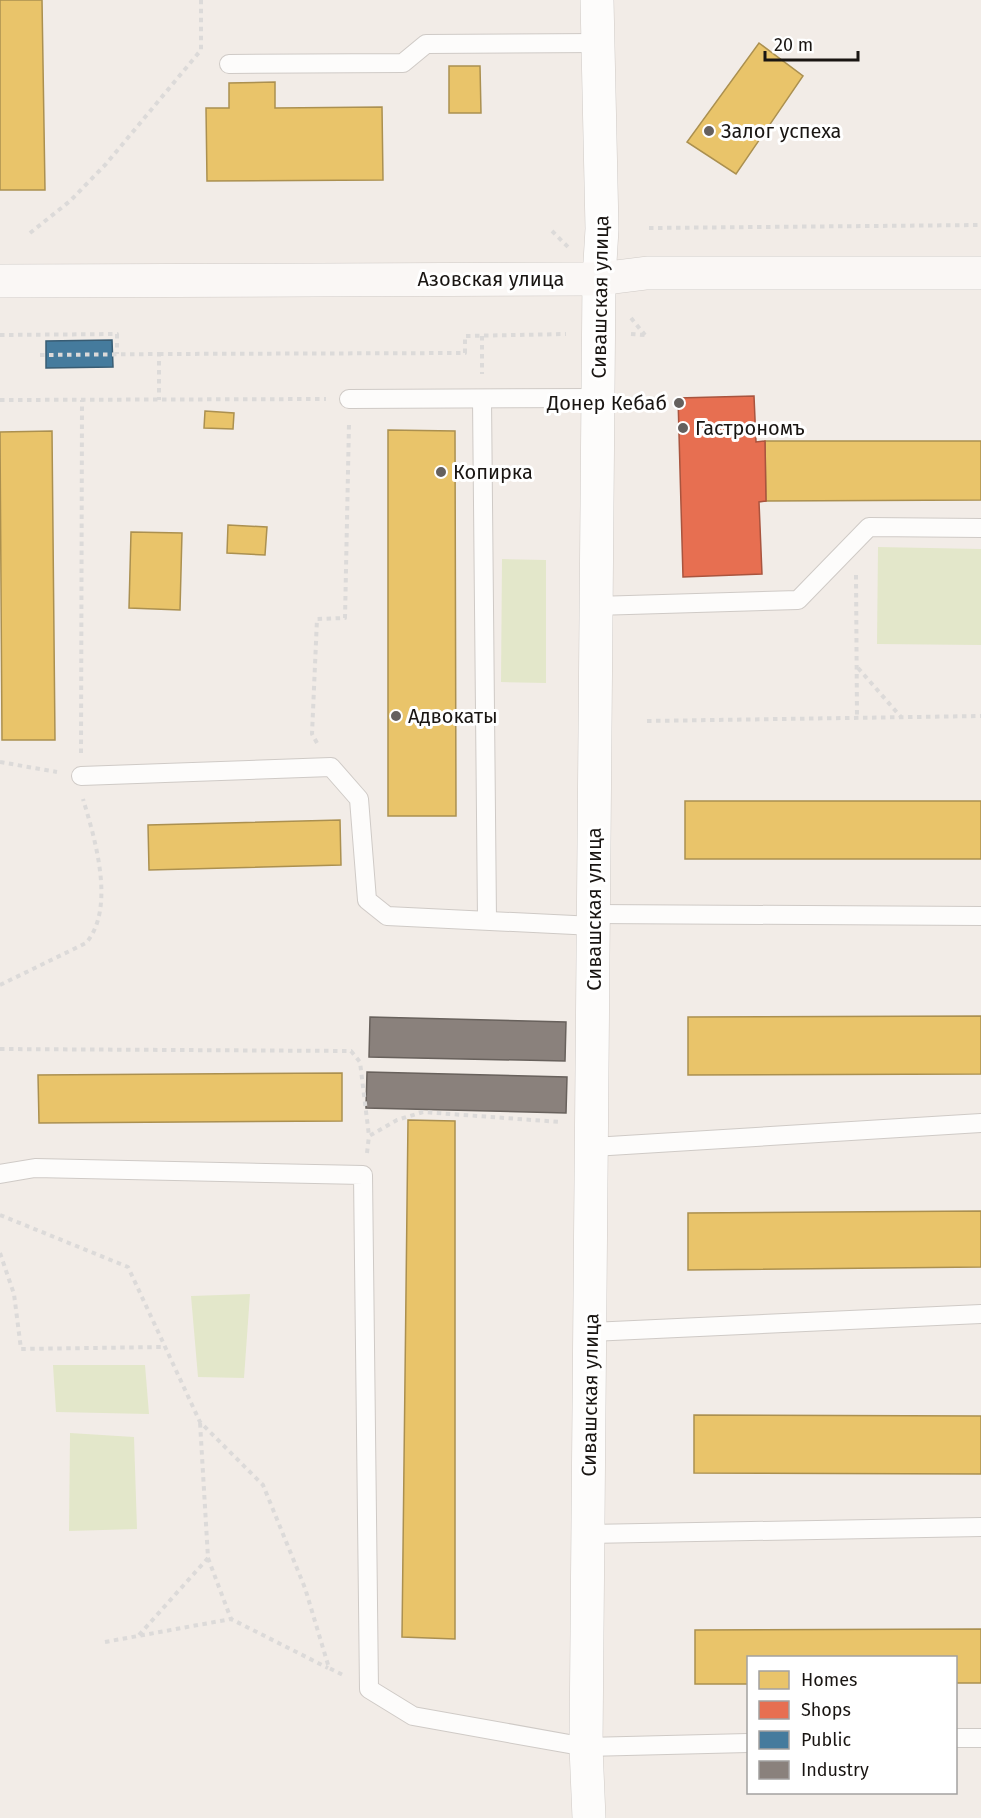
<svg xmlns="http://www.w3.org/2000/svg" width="981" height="1818" viewBox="0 0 981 1818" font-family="'Fira Sans',sans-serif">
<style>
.green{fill:#e3e7ca}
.homes{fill:#e9c46a;stroke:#ab9050;stroke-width:1.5}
.shops{fill:#e76f51;stroke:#a9543e;stroke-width:1.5}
.public{fill:#457b9d;stroke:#385c73;stroke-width:1.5}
.industry{fill:#8a817c;stroke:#68615c;stroke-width:1.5}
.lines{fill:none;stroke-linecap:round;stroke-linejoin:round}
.lane-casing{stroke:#cfcac6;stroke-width:20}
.street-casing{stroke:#cfcac6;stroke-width:34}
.secondary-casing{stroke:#cfcac6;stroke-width:34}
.path{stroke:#dcdad9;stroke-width:4;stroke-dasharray:4.5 4.5;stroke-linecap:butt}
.lane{stroke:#fdfcfb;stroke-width:18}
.street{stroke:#fdfcfb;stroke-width:33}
.secondary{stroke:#faf7f5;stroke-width:33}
.poi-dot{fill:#65605d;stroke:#fff;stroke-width:2}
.labels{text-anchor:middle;stroke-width:6;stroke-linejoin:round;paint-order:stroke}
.poi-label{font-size:20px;fill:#191512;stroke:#fff;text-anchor:start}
.street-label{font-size:20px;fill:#191512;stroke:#fff}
</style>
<rect width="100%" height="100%" fill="#f2ece7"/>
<g class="green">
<path d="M878,547l103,2v96l-104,-1z"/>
<path d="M502,559l44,1v123l-45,-1z"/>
<path d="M250,1294l-6,84 -46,-1 -7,-81z"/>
<path d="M53,1365h92l4,49 -93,-2z"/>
<path d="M70,1433l64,4 3,92 -68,2z"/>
</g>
<g class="homes">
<path d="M0,0h42l3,190h-45z"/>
<path d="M759,43l44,33 -67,98 -49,-32z"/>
<path d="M449,66h31l1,47h-32z"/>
<path d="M275,82v26l107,-1 1,73 -176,1 -1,-73h23v-25z"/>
<path d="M205,411l29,2 -1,16 -29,-1z"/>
<path d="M388,430l67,1 1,385h-68z"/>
<path d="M52,431l3,309h-53l-2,-308z"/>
<path d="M765,441h216v59l-215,1z"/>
<path d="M228,525l39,2 -2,28 -38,-2z"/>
<path d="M131,532l51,1 -2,77 -51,-2z"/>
<rect x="685" y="801" width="296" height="58"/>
<path d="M340,820l1,45 -192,5 -1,-45z"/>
<path d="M981,1016v58l-293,1v-58z"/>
<path d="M342,1073v48l-303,2 -1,-48z"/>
<path d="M408,1120l47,1v518l-53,-2z"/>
<path d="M981,1211v56l-293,3v-57z"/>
<path d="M694,1415l287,1v58l-287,-1z"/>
<path d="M981,1629v54h-25v-25h-208v26h-53v-54z"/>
</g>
<path class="shops" d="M754,396l2,46 9,-1 1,60 -7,1 3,72 -79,3 -5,-179z"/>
<path class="public" d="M112,340l1,27 -67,1v-27z"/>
<g class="industry">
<path d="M370,1017l196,5 -1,39 -196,-4z"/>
<path d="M367,1072l200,5 -1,36 -200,-5z"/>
</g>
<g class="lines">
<g class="lane-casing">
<g id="lane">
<path d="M229,64l174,-1 23,-19 172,-1"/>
<path d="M349,399l249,-1"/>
<path d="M482,399l5,520"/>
<path d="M595,606l203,-6 71,-73 112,1"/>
<path d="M81,776l250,-9 28,32 8,101 20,16 207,10"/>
<path d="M595,914l386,2"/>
<path d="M593,1147l388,-24"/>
<path d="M0,1174l35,-6 328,7 6,514 44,27 173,31 162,-4"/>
<path d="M591,1332l390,-18"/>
<path d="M588,1534l393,-7"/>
<path d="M956,1738h25"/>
</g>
</g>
<g class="street-casing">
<path id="street" d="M589,1818l-3,-71 13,-1468 3,-50 -5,-229"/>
</g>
<g class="secondary-casing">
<path id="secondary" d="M0,281l599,-2 48,-6h334"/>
</g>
<g class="path">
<path d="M649,228l332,-3"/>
<path d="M552,231l16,16"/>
<path d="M30,233l40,-32 36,-37 95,-114v-50"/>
<path d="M631,318l14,17"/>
<path d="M631,334l14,1"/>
<path d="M0,335l117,-1v20"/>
<path d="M482,336v38"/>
<path d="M159,354l306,-1v-17l101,-2"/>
<path d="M40,355l119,-1v46"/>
<path d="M0,400l326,-1"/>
<path d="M856,575l1,143"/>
<path d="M858,668l43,49"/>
<path d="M647,721l334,-5"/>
<path d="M317,743l-5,-9 5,-115 28,-1 4,-195"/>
<path d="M81,753l1,-353"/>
<path d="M0,762l57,10"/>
<path d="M0,985l86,-42c30,-35 9,-104 -3,-144"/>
<path d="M0,1049l351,2 9,11 9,74 28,-16 26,-8 137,10"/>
<path d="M367,1153l2,-17"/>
<path d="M0,1215l128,52 72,155 63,63 42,103 24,80 16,8"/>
<path d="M0,1253l14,41 7,55 144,-2"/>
<path d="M208,1558l23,61"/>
<path d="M139,1635l69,-77 -8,-136"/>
<path d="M105,1642l126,-23 97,49"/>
</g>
<use href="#lane" class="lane"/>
<use href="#street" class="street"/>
<use href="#secondary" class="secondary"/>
</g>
<g class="poi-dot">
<circle cx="709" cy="131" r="6"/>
<circle cx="679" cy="403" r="6"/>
<circle cx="683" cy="428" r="6"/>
<circle cx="441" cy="472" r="6"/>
<circle cx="396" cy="716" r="6"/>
</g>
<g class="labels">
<g class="poi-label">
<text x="721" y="138">Залог успеха</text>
<text x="667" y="410" text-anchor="end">Донер Кебаб</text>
<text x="695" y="435">Гастрономъ</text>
<text x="453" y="479">Копирка</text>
<text x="408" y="723">Адвокаты</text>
</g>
<g class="street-label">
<text x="491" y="286">Азовская улица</text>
<text transform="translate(600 297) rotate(-89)" y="7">Сивашская улица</text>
<text transform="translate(594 909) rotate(-90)" y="7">Сивашская улица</text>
<text transform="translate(590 1395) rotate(-89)" y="7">Сивашская улица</text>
</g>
</g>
<rect x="747" y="1656" width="210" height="138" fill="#ffffff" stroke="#a3a1a0" stroke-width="1.5"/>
<rect x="759" y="1671" width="30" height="18" fill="#e9c46a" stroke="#a3a1a0" stroke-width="1.5"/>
<text x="801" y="1686" font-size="18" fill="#191512">Homes</text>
<rect x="759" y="1701" width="30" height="18" fill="#e76f51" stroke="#a3a1a0" stroke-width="1.5"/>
<text x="801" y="1716" font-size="18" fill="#191512">Shops</text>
<rect x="759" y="1731" width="30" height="18" fill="#457b9d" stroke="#a3a1a0" stroke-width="1.5"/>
<text x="801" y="1746" font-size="18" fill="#191512">Public</text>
<rect x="759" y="1761" width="30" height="18" fill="#8a817c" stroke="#a3a1a0" stroke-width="1.5"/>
<text x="801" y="1776" font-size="18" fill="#191512">Industry</text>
<path d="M765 51v9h93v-9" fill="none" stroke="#191512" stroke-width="3"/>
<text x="774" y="51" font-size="18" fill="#191512" stroke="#ffffff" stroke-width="4.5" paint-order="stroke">20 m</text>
</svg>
